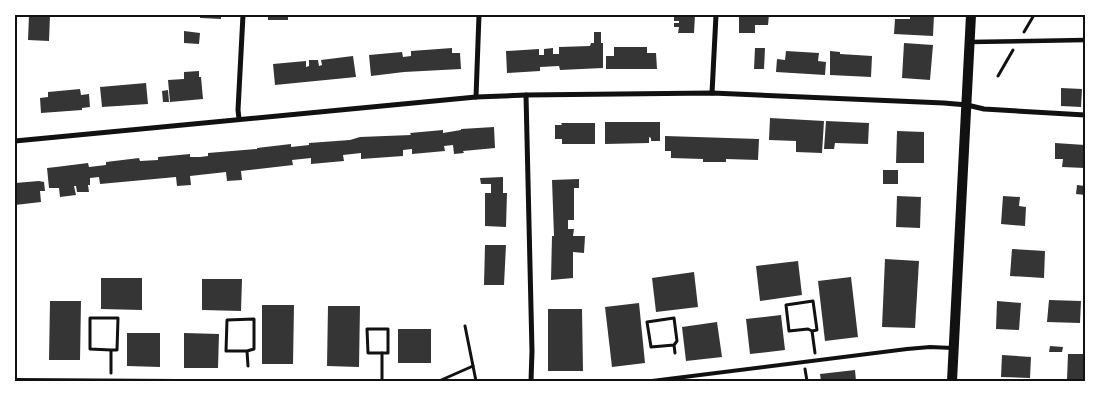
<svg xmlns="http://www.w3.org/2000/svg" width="1100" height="396" viewBox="0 0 1100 396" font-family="'Public Sans',sans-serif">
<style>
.building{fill:#353535}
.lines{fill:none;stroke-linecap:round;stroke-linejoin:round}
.path{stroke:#111;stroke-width:3}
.service{stroke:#111;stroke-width:4}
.pedestrian{stroke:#111;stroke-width:4.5}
.minor{stroke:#111;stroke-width:5}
.secondary{stroke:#111;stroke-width:10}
.neatline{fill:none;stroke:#111;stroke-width:2}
</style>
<rect width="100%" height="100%" fill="#fff"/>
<g class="building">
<path d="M29,15h21l-1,26 -21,-1z"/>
<path d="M200,15h21v4l-21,-1z"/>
<rect x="268" y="15" width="20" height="5"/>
<path d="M674,15h21l-1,18h-16l1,-6h-5v-4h5v-2h-5z"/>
<path d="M739,15h30l-1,10h-13v8h-16z"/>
<path d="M910,15h24l-1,21 -39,-2 1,-15h15z"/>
<path d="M184,31l16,2 -1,11 -15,-1z"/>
<path d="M594,32h7v11h2v25l-43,2 -1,-4 -19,1v4l-33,2 -1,-22 33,-2v6h5v-6l9,-1v6h6v-7l31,-1 1,-3h3z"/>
<path d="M904,43l29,2 -3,35 -28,-2z"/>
<path d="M614,47h33v6h9l1,16h-51v-13h8z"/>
<path d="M452,48v5h8l1,16 -57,3 -33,4 -2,-21 33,-3 1,5 8,-1v-5z"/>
<path d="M755,48h10l-1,21h-10z"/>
<path d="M786,51l33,2 -1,8 8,1 -1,13 -49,-3 1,-13 8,1z"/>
<path d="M830,51l10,1v2l32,2 -1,21 -41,-2z"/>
<path d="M353,56l3,21 -81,8 -2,-21 33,-3v6l3,-1v-6h9l1,6 3,-1 -1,-5z"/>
<path d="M199,71v6h2l2,22 -33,3 -2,-22 16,-1v-7z"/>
<path d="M146,83l2,21 -46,3 -2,-20z"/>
<path d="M1061,88l21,1 -1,18 -20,-1z"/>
<path d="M80,89l1,6 8,-1 1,13 -8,1v2l-41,3 -1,-15 8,-1v-5z"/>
<path d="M168,90l1,12h-6l-1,-11z"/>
<path d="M770,118l54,3 -2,32 -26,-1v-11l-27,-1z"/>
<path d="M826,121l43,2 -1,21 -33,-1 -1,6h-10z"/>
<path d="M605,122h55v19h-9v-3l-2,-1v6l-44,1z"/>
<path d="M561,123h34v21h-33v-5h-7v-14h7z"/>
<path d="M494,127l1,21 -32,3 1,2 -10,1 -1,-9 -9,1 1,5 -33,3v-5l-9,1v6l-42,3v-6l-18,2 1,6 -33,3v-6l-19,2 1,5 -52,6 1,9 -15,1 -1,-9 -36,4 1,9 -14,1 -1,-9 -76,7 -1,-7 -9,1v7h-2l1,7h-12l-1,-6h-2l2,9 -16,2 -1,-9h-10l-2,-20 9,-1 32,-4 1,4 17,-2v-3l33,-4 1,3 18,-1v-3l32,-3v3h10l8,-1v-3l49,-4v-1l34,-4v3l18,-2v-2l41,-3 10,-3 51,-2 -1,-2 33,-3v3l18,-3v-1z"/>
<path d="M897,131l27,1v31h-28z"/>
<path d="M665,136l94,3 -1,21 -32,-1v3h-23v-3l-32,-1v-7h-6z"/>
<path d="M1055,143l30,2v23l-23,-1 1,-8h-8z"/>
<rect x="883" y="170" width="15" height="14"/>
<path d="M503,177v16h4l-1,34 -21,-1v-33h6v-9h-10l-1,-6z"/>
<path d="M579,179v9h-5v32h-6v9h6l-1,7h12l-1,17 -11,-1v26l-22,2 1,-44h2l-2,-56z"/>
<path d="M39,181l5,1 1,9h-5l1,11 -26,3v-22z"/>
<path d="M1077,185l8,1v9l-9,-1z"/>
<path d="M897,196l24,1 -1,31 -24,-1z"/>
<path d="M1003,196l17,1 -1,9 7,1 -1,19 -24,-2z"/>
<path d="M485,245h21l-2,40h-20z"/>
<path d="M1012,249l33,2 -1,27 -34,-2z"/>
<path d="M885,259l34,2 -4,67 -33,-1z"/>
<path d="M798,261l4,34 -42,6 -4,-35z"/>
<path d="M694,272l4,35 -42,5 -4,-34z"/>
<path d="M851,277l7,60 -33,4 -7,-60z"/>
<path d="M101,278h41v32l-41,-1z"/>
<path d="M202,279h40l-1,32 -39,-1z"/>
<path d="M1049,300l32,1 -1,22 -33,-1z"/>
<path d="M50,301h31l-1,59h-31z"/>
<path d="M997,301l24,2 -2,27 -23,-1z"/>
<path d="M639,303l6,60 -33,4 -7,-60z"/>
<path d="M262,305h32l-1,59h-31z"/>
<path d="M328,306h32l-1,61 -32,-1z"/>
<path d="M548,309h34l1,62h-35z"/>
<path d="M781,315l4,35 -35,4 -4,-35z"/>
<path d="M717,322l5,35 -36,4 -4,-34z"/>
<rect x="398" y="329" width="33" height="34"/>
<path d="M127,333h33v34l-33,-1z"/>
<path d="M184,333l35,1 -1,34h-34z"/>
<path d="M1050,346l13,1 -1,5h-13z"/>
<path d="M1068,354h17v27l-18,-1z"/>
<path d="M1002,355l29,2 -1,21 -29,-1z"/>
<path d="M855,370l1,11h-35l-1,-7z"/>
</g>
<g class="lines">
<g class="path">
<path d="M1024,32l10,-17"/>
<path d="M998,76l15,-26"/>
<path d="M465,326l11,55"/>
<path d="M367,329h21v24h-20z"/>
<path d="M812,331l-4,-2 -19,2 -3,-26 27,-4 4,29 -5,1 3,22"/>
<path d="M674,345l3,-4 -3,-23 -27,4 4,25 23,-2 1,8"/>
<path d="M111,350l-21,-1v-31h28l-1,32h-6v23"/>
<path d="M247,351l7,-2v-30l-27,1 -1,31h21l1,15"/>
<path d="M805,369l2,12"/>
<path d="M382,381v-28"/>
<path d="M439,381l34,-15"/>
</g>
<g class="service">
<path d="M15,380l163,1"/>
<path d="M652,381l255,-32 23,-2 23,1"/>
</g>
<path class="pedestrian" d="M969,42l116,-2"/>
<g class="minor">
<path d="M712,93l4,-78"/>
<path d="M526,95l6,256 -1,30"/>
<path d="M476,97l3,-82"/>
<path d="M239,119l-1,-9 5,-95"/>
<path d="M15,141l461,-44 50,-2 186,-2 232,10 23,2 17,4 101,6"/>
</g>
<path class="secondary" d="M952,381l19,-366"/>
</g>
<rect width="1100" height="396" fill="none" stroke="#ffffff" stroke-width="32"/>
<rect x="16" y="16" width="1068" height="364" class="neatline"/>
</svg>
